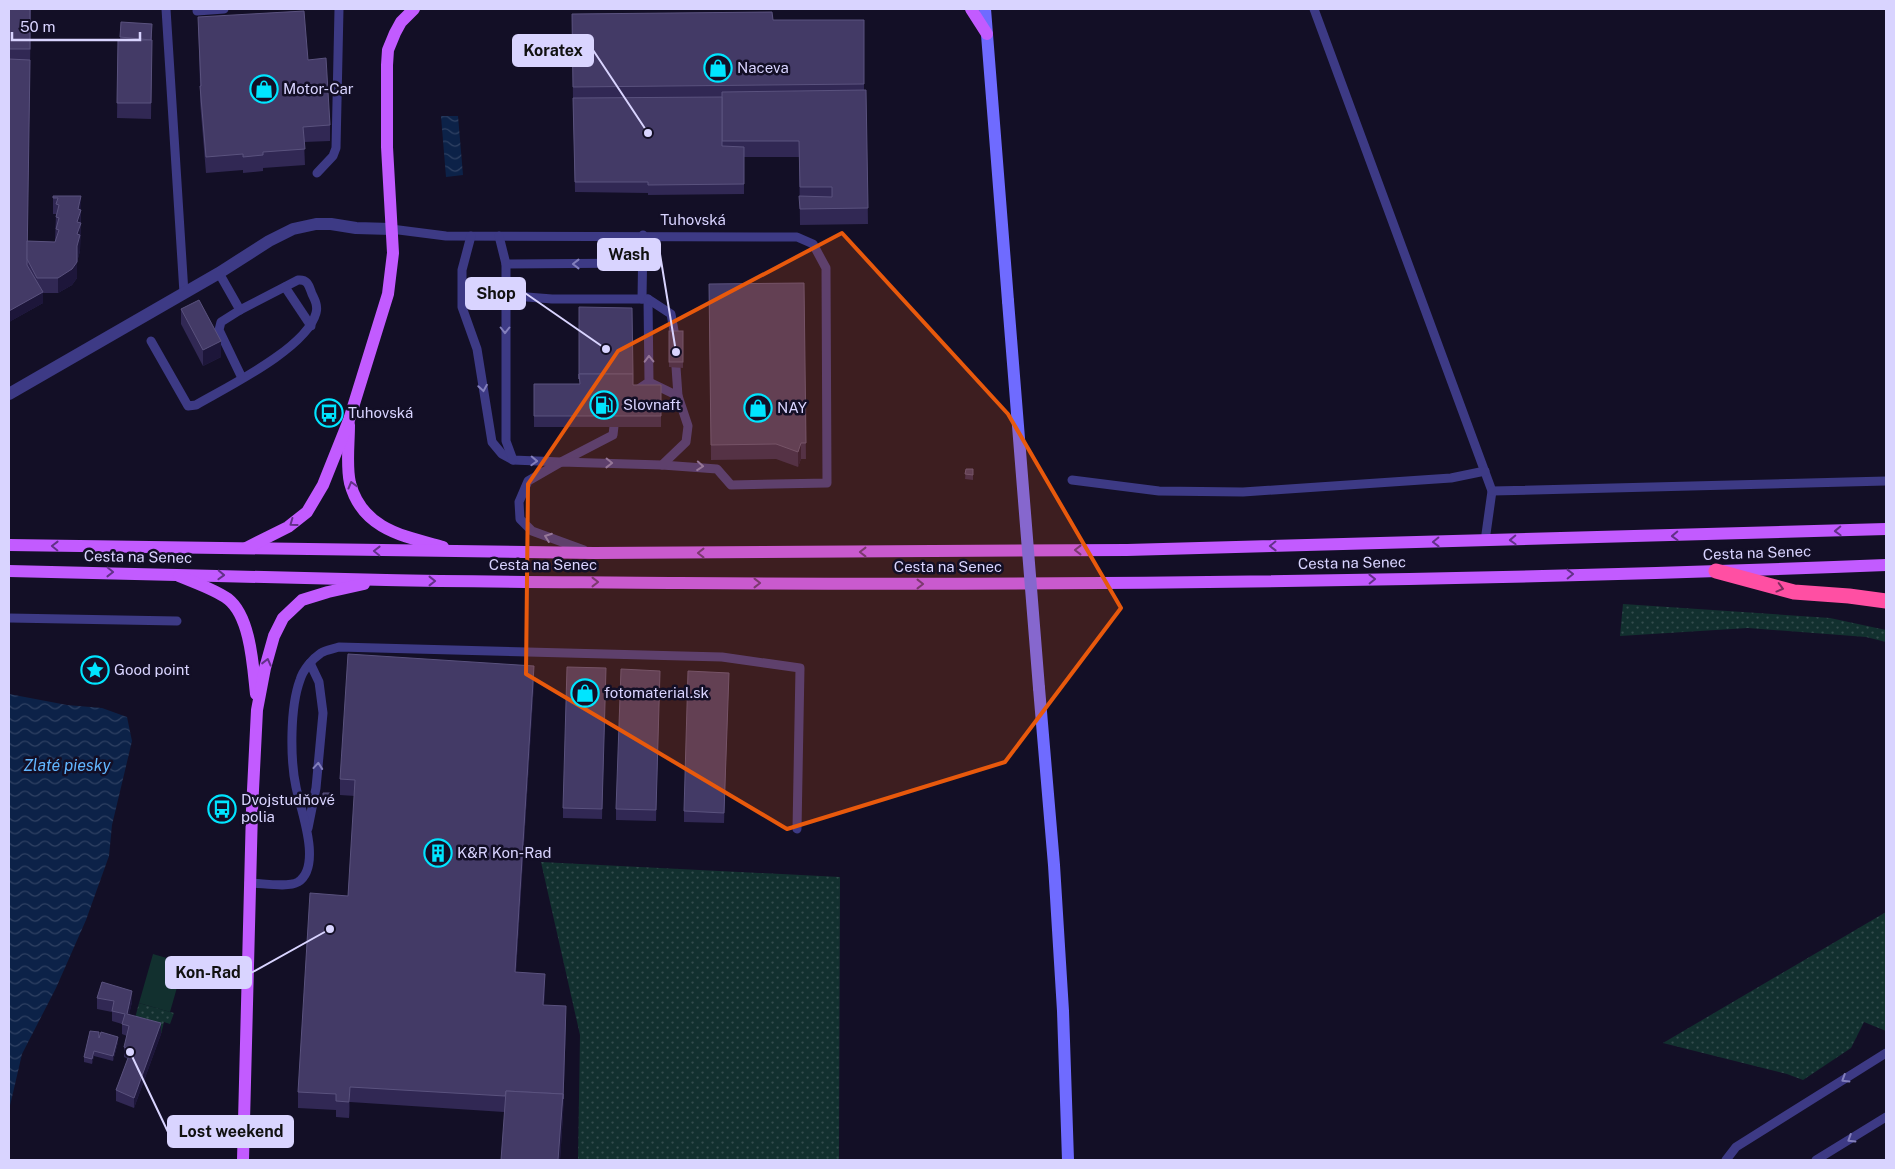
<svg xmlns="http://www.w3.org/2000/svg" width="1895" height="1169" viewBox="0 0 1895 1169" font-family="'Public Sans',sans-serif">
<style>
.green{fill:url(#green-dots)}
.pitch{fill:#12302f}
.water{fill:url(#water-waves)}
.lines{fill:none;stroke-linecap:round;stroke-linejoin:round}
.service{stroke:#3d3a85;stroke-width:9}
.minor{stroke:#3d3a85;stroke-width:12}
.secondary{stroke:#6f6bff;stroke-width:12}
.primary{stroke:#c25bff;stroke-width:12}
.motorway{stroke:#ff4fa3;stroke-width:15}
.secondary-bridge{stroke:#6f6bff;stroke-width:12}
.wall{fill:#312854}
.shaded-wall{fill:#1d163a}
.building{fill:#433a66;stroke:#5a527e}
.oneway{stroke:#837fbc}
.oneway2{stroke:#623188}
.oneway3{stroke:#7d2c5e}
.marked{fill:#e8590c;fill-opacity:0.2;stroke:#e8590c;stroke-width:4;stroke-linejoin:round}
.labels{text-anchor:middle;stroke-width:5;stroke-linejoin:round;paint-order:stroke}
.poi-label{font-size:15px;fill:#d9d4ff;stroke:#130f26;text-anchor:start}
.street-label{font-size:15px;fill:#d9d4ff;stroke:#130f26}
.water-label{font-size:16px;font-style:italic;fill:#62b6ff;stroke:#130f26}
.leader{fill:none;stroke:#d9d4ff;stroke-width:2}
.callout-dot{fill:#d9d4ff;stroke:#130f26;stroke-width:2}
.callout{fill:#d9d4ff;stroke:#d9d4ff;stroke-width:2}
.callout-label{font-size:16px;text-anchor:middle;font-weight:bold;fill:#111}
</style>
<defs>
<pattern id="green-dots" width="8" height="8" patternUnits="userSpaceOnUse" patternTransform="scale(1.25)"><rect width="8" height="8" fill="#12302f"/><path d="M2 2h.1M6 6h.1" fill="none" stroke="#344d4e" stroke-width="1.8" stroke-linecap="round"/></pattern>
<pattern id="water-waves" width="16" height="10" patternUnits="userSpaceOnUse" patternTransform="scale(1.25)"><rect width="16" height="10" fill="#0c2248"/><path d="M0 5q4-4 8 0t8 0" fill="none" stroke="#2f4163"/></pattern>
</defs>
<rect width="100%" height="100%" fill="#130f26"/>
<g class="green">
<path d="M1623,604l207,14 56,12v12l-20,-5 -118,-9 -128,8z"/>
<path d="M541,862l299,15 -1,283h-261l2,-125z"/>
<path d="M1886,912v119l-22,-9 -13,26 -48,32 -16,-6 -124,-31z"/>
<path d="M139,1003l35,10 -4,11 -6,-2 -3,12 -28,-8z"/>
</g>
<path class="pitch" d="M153,954l31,9 -14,49 -31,-9z"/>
<g class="water">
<path d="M441,116h17l5,59 -17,2z"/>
<path d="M9,694l58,11 35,3 25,9 5,24 -20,84 -3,31 -23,64 -30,68 -34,66 -13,56z"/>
</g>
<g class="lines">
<g class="service">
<path d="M166,9l18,284"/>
<path d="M1314,9l178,482 -7,50"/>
<path d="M197,11l27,-2"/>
<path d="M317,173l16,-17 3,-8 3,-139"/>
<path d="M391,229l55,7 351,1 16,7 13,24 1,215 -96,2 -14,-16 -55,-4"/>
<path d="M471,236l-9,34v37l15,42 15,93 10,12 11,6 48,2 52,-27 2,-18"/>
<path d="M499,236l7,28 137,-1"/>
<path d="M506,264v177l7,19"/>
<path d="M219,273l21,37"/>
<path d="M285,287l26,39"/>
<path d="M527,297l25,2h96l1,83 -15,10"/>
<path d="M642,299l1,-64"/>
<path d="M648,299l23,15 4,22"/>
<path d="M151,341l37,65 8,-1c31,-18 111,-57 120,-92 2,-7 -1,-13 -4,-19 -3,-8 -4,-15 -14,-14l-58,30 -19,12 -2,8 23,48"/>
<path d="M676,367l2,29"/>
<path d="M1072,480l87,11 84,1 208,-14 34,-7"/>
<path d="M1492,491l394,-10"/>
<path d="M584,550l-52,-19 -12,-12 -1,-17 9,-21 33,-19 101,3 24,-23 2,-16 -10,-30 -29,-14"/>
<path d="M9,618l168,3"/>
<path d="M308,828l8,-40 7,-75 -4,-31 -9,-19"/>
<path d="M249,883c13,0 39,5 49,-1 25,-16 2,-74 -2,-95 -6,-28 -6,-80 4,-107 3,-10 12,-21 21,-27 4,-3 12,-4 18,-6l383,10 78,11 -3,161"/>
<path d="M1726,1160l10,-13 150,-94"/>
<path d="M1816,1160l70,-43"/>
</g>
<path class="minor" d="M9,394l210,-121 50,-32 24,-12 23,-5h15l25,4 35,1"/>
<g class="secondary">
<path d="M985,9l23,292"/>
<path d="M1039,688l15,177 9,146 5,149"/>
</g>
<g class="primary">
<path d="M971,9l16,25"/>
<path d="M349,425c0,19 -3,41 1,58 12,46 53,53 93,64"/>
<path d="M9,545l585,8 533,-3 759,-21"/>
<path d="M246,548l42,-21 19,-15 16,-27 26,-65 39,-126 5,-41 -6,-106v-82l1,-15 7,-17 6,-11 13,-13"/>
<path d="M9,571c126,2 251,7 377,9 98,2 195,2 293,3 402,3 805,-2 1207,-18"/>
<path d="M179,576c16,7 35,13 49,23 23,18 25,69 28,95"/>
<path d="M243,1160l9,-350 5,-100 8,-42 9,-32 9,-18 19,-18 26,-8 36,-8"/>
</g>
<path class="motorway" d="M1716,571l78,21 55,4 37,5"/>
<path class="secondary-bridge" d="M1008,301l31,387"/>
</g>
<g class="wall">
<path d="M9,9h22l-4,232 28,1 1,-28h-3v-18l28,16v2l-1,37 -3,11v16l-5,7 -14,8h-15v10l-34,19z"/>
<path d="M572,14l201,6h91v70h2l2,134 -68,1 -1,-68h-55v37l-96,1v-2l-73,-1 -2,-89z"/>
<path d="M198,17l110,43 22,65v16l-26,1 1,23 -42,3v3l-20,2v-3l-37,3 -6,-71v-16z"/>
<path d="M121,22l31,13 -1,84 -34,-1 1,-78h2z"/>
<path d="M804,283l2,176h-5l-3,8 -22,-8 -65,1 -2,-176z"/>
<path d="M181,309l40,48 -18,9 -22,-42z"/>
<path d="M669,331h14v37l-14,-1z"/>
<path d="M534,384l127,1v42h-127z"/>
<path d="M966,469h7v11l-8,-1z"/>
<path d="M606,668l-4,151 -39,-1v-10z"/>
<path d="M660,671l-4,150 -40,-1v-11z"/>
<path d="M729,673l-5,150 -40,-1v-11z"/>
<path d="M534,682l-18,290 29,17 -1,16 22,17 -3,93 -3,45 -56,-48 -154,-10 -1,16 -13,-1v-7l-38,-2v-16l50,-196 7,-100 -15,-1v-16z"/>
<path d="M330,793v14l-7,-1v-5z"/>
<path d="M97,998l35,4 -3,12 32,20 -27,74 -18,-7v-11l12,-31 -4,-2v-10l3,-11 -5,-2v-10l-10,-3v-9l-15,-3z"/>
<path d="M99,1036l19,6 -5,19 -19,-5 -2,8 -8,-2v-5z"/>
</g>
<g class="shaded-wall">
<path d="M81,196l-1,55 -3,11v16l-5,7 -14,8v-15z"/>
<path d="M43,292v11l-34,19v-11z"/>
<path d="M221,341v16l-18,9v-16z"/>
<path d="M801,443v16l-3,8v-15z"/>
<path d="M534,666v16l-19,306v-16z"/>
<path d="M545,974v15l-2,32v-16z"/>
<path d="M132,991v11l-5,22v-10z"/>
<path d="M566,1006v16l-3,93v-16z"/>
<path d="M161,1023v11l-27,74v-10z"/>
<path d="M118,1037v5l-5,19v-5z"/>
<path d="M94,1051v5l-2,8v-5z"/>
<path d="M350,1087v15l-1,16v-16z"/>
<path d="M563,1094v21l-3,45h-2z"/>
</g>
<g class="building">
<rect x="9" y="9" width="21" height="40"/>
<path d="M304,11l4,49 18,-2 4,67 -27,2 2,22 -42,3v3l-20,2v-3l-37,3 -6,-71h1l-3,-69z"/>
<path d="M772,12l1,8h91v64l-291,3 -1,-73z"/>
<path d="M121,22l31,2 -1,16 -31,-3z"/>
<path d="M118,40h34l-1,63h-34z"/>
<path d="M9,59l21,1 -3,205 16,27 -34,19z"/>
<path d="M866,90l2,118 -68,1 -1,-13 33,1v-10h-32l-1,-46h-77v-49z"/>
<path d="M722,97v49l22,1v37l-96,1v-3h-73l-2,-84z"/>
<path d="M53,196h28l-3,13 3,1 -4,12 4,1 -4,11 3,1 -3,11v16l-5,7 -14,9h-21l-10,-19v-18l28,1 4,-12 -3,-1 3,-11 -3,-1 3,-12 -3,-1 2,-6h-5z"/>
<path d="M804,283l2,160h-5l-3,9 -22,-8 -65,1 -2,-161z"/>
<path d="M199,300l22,41 -18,9 -22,-41z"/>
<path d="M579,307l53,1 1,66h-54v5z"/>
<rect x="669" y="331" width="14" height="31"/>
<path d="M579,374h54v11h28v31h-127v-32h46z"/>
<path d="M966,469h7v6l-8,-1z"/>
<path d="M348,654l186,12 -19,306 30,2 -2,31 23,1 -3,93v-5l-57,-3 -1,5 -155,-9 -1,15 -13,-1v-7l-38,-2 12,-199 38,3 7,-116 -15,-1z"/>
<path d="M567,667l39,1 -4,141 -39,-1z"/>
<path d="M621,669l39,2 -4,139 -40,-1z"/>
<path d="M688,671l41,2 -5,140 -40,-2z"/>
<path d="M323,793h7v9l-7,-1z"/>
<path d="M102,982l30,9 -5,23 34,9 -27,75 -18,-8 15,-40 -7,-3 5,-21 -7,-2 3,-10 -13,-3 2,-10 -17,-3z"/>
<path d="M90,1031l9,1v6l2,-6 17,5 -5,19 -19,-5 -2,8 -8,-2z"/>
<path d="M506,1091l57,3 -5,66h-57z"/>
</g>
<defs><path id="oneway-chevron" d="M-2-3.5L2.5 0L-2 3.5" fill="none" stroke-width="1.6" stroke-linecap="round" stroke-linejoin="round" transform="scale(1.25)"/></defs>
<g class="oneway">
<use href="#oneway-chevron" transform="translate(576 264) rotate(180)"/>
<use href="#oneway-chevron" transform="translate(505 330) rotate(90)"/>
<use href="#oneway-chevron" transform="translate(649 359) rotate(-91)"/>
<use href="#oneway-chevron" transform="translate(483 388) rotate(81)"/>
<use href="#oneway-chevron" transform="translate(534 461) rotate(2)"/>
<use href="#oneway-chevron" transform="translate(609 463) rotate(1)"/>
<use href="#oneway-chevron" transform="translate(700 466) rotate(4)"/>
<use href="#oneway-chevron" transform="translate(548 537) rotate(-160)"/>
<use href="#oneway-chevron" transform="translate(318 766) rotate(-85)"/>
<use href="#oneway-chevron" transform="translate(1845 1079) rotate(148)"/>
<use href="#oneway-chevron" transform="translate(1851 1139) rotate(148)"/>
</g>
<g class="oneway2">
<use href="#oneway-chevron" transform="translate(352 485) rotate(-105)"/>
<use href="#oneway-chevron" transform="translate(293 523) rotate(144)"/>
<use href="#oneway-chevron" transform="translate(1838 531) rotate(178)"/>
<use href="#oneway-chevron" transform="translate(1675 536) rotate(178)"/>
<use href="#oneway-chevron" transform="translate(1513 540) rotate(178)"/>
<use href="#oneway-chevron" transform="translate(1436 542) rotate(179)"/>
<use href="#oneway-chevron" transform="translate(55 546) rotate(-179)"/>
<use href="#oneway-chevron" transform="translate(1273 546) rotate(179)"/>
<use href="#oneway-chevron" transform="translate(1078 550) rotate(180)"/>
<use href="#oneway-chevron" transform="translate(377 551) rotate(-179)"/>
<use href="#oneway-chevron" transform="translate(863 552) rotate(180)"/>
<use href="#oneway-chevron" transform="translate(701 553) rotate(180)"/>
<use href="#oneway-chevron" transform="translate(110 572) rotate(1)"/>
<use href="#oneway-chevron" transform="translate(1570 574) rotate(-1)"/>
<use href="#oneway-chevron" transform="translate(221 575) rotate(2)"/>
<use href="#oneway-chevron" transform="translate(1372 579) rotate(-1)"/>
<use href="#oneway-chevron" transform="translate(432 581)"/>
<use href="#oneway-chevron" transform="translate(595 582)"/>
<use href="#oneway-chevron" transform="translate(757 583)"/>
<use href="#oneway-chevron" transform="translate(920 584)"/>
<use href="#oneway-chevron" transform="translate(267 662) rotate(-76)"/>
</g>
<use class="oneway3" href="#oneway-chevron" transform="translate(1780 588) rotate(15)"/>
<path class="marked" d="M842,233l166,181 113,194 -116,154 -218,67 -261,-155 2,-190 90,-133z"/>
<defs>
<g id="shop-ring" transform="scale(1.4375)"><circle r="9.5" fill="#130f26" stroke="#00e5ff" stroke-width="1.5"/><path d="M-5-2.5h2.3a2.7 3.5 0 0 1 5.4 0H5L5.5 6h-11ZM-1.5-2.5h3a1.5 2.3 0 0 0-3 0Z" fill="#00e5ff"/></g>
<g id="fuel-ring" transform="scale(1.4375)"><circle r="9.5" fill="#130f26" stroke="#00e5ff" stroke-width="1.5"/><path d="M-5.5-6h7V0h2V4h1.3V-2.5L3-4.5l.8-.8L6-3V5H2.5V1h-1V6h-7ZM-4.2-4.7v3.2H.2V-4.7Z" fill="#00e5ff"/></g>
<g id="bus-ring" transform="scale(1.4375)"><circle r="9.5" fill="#130f26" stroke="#00e5ff" stroke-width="1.5"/><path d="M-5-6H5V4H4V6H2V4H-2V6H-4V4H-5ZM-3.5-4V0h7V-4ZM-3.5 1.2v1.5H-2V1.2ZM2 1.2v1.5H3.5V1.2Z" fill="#00e5ff"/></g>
<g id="sight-ring" transform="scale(1.4375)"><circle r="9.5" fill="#130f26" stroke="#00e5ff" stroke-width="1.5"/><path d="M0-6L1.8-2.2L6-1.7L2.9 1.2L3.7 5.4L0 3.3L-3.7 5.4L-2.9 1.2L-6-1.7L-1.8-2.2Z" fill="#00e5ff"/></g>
<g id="building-ring" transform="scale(1.4375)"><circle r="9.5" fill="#130f26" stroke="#00e5ff" stroke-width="1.5"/><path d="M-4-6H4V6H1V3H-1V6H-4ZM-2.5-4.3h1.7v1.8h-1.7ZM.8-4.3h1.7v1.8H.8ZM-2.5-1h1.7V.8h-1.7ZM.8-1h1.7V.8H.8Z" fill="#00e5ff"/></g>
</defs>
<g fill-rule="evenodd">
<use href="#shop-ring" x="718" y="68"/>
<use href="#shop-ring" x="264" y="89"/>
<use href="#fuel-ring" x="604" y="405"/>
<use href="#shop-ring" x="758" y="408"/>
<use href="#bus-ring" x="329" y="413"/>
<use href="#sight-ring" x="95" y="670"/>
<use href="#shop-ring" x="585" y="693"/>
<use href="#bus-ring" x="222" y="809"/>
<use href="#building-ring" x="438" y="853"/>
</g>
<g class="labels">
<g class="poi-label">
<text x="737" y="73">Naceva</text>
<text x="283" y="94">Motor-Car</text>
<text x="623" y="410">Slovnaft</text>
<text x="777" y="413">NAY</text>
<text x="348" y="418">Tuhovská</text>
<text x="114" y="675">Good point</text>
<text x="604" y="698">fotomaterial.sk</text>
<text x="241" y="805">Dvojstudňové<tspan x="241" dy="17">polia</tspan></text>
<text x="457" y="858">K&amp;R Kon-Rad</text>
</g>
<g class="street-label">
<text x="693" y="225">Tuhovská</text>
<text transform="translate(1757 553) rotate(-2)" y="5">Cesta na Senec</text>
<text transform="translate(138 557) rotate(1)" y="5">Cesta na Senec</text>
<text transform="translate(1352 563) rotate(-1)" y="5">Cesta na Senec</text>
<text x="543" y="570">Cesta na Senec</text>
<text x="948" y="572">Cesta na Senec</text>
</g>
<g class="water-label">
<text x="67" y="771">Zlaté piesky</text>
</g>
</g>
<path class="leader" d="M648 133L593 50M676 352L660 254M606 349L525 293M330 929L251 973M130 1052L168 1132"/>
<g class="callout-dot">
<circle cx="648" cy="133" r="5"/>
<circle cx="676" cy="352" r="5"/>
<circle cx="606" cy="349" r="5"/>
<circle cx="330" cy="929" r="5"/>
<circle cx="130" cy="1052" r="5"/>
</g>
<g class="callout">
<rect x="513" y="35" width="80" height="31" rx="5"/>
<rect x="598" y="239" width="62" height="31" rx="5"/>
<rect x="466" y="278" width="59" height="31" rx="5"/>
<rect x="166" y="957" width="85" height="31" rx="5"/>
<rect x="168" y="1116" width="125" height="31" rx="5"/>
</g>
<g class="callout-label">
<text x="553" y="56">Koratex</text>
<text x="629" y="260">Wash</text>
<text x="496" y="299">Shop</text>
<text x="208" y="978">Kon-Rad</text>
<text x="231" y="1137">Lost weekend</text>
</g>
<rect width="1895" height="1169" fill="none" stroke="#d9d4ff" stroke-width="20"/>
<path d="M12 32v8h128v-8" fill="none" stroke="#d9d4ff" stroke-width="2.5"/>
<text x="20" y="32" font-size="15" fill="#d9d4ff" stroke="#130f26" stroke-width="4" paint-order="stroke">50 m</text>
</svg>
